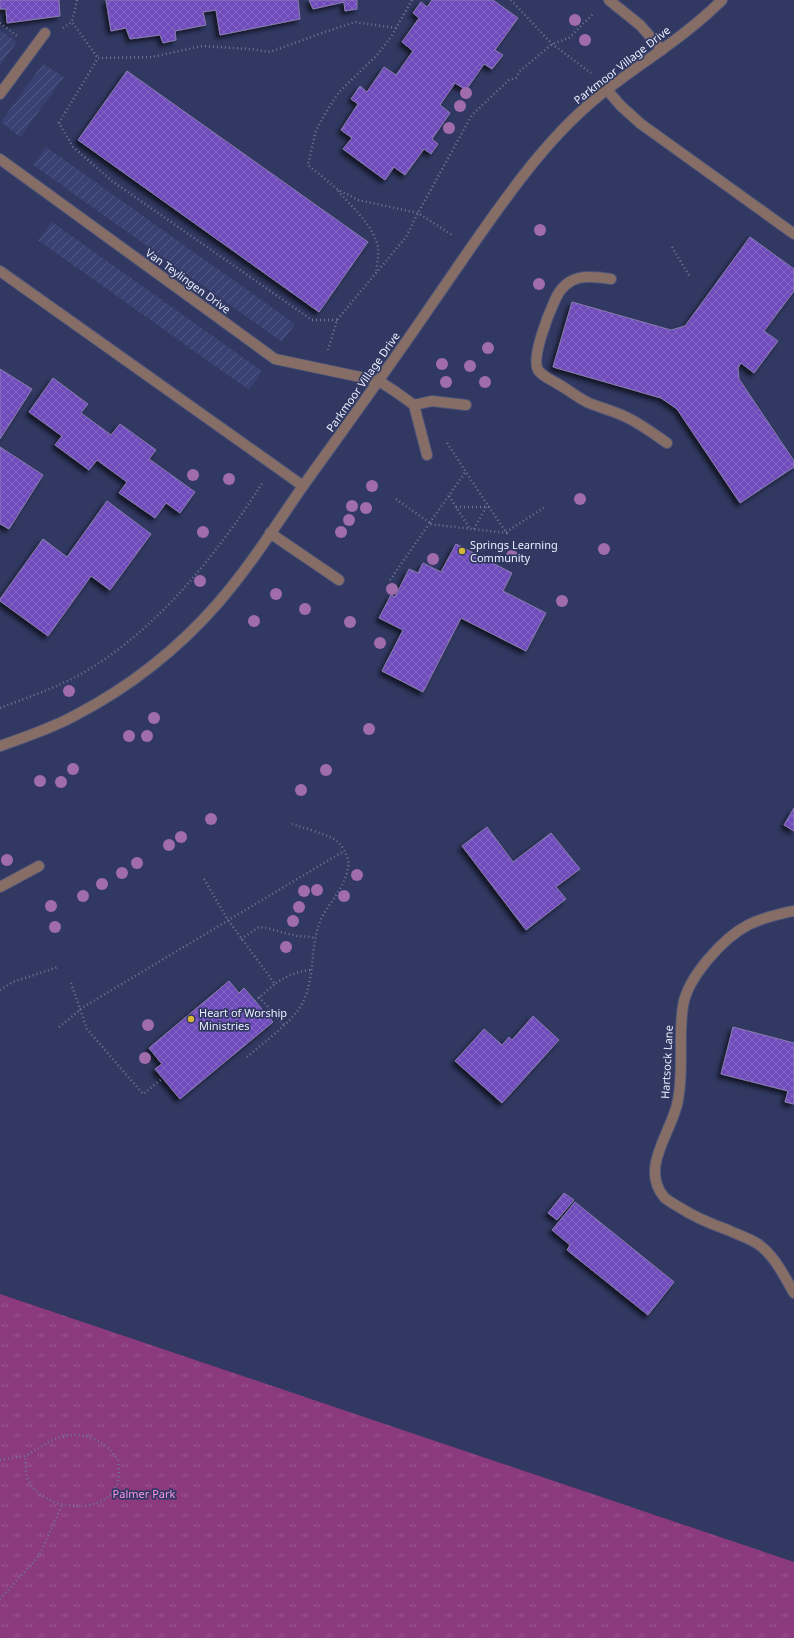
<svg xmlns="http://www.w3.org/2000/svg" width="794" height="1638" viewBox="0 0 794 1638" font-family="'Noto Sans',sans-serif">
<style>
.industrial{fill:url(#industrial-furrows)}
.park{fill:url(#park-tufts)}
.building{fill:url(#building-cross-hatch);stroke:#897eae;filter:url(#shadow)}
.lines{fill:none;stroke-linecap:round;stroke-linejoin:round}
.minor-casing{stroke:#4f557a;stroke-width:12}
.path{stroke:#6f7595;stroke-width:2.5;stroke-dasharray:1 3;stroke-linecap:butt}
.minor{stroke:#866e67;stroke-width:10}
.tree{fill:#a16cac}
.poi-dot{fill:#d5b534;stroke:#313861;stroke-width:1.5}
.labels{text-anchor:middle;stroke-width:3.5;stroke-linejoin:round;paint-order:stroke}
.street-label{font-size:11px;fill:#eaeefe;stroke:#313861}
.poi-label{font-size:11px;fill:#eaeefe;stroke:#313861;text-anchor:start}
.park-label{font-size:11px;fill:#fd97ea;stroke:#313861}
</style>
<defs>
<pattern id="industrial-furrows" width="10" height="10" patternUnits="userSpaceOnUse"><rect width="10" height="10" fill="#384171"/><path d="M-1 1l2-2M0 10L10 0M9 11l2-2" fill="none" stroke="#555d86"/></pattern>
<pattern id="park-tufts" width="24" height="20" patternUnits="userSpaceOnUse"><rect width="24" height="20" fill="#8a3a7d"/><path d="M3 7l-1-3M5 7V3M7 7l1-3M15 17l-1-3M17 17v-4M19 17l1-3" fill="none" stroke="#9b5790"/></pattern>
<pattern id="building-cross-hatch" width="8" height="8" patternUnits="userSpaceOnUse"><rect width="8" height="8" fill="#6f4cbb"/><path d="M0 0l8 8M0 8l8-8" fill="none" stroke="#8466c5"/></pattern>
<filter id="shadow"><feDropShadow dx="-3.5" dy="3.5" stdDeviation="2" flood-color="#0009"/></filter>
</defs>
<rect width="100%" height="100%" fill="#313861"/>
<g class="industrial">
<path d="M0,30l17,12 -17,23z"/>
<path d="M43,64l21,13 -44,60 -19,-15z"/>
<path d="M46,147l249,177 -13,18 -249,-177z"/>
<path d="M52,222l210,149 -13,19 -211,-150z"/>
</g>
<path class="park" d="M0,1294l794,268v76h-794z"/>
<g class="building">
<path d="M0,0h59l1,16 -53,7 -1,-14h-6z"/>
<path d="M106,0h192l2,19 -80,16 -4,-25 -13,2 3,13 -31,6 1,9 -13,3 -3,-8 -30,4 -4,-11 -15,3z"/>
<path d="M309,0h48v9l-12,2 -1,-9 -31,7z"/>
<path d="M432,0h61l25,18 -23,32 8,5 -11,14 -8,-5 -18,26 -11,-7 -15,22 10,8 -18,26 6,5 -7,10 -7,-5 -19,26 -11,-8 -9,13 -42,-31 9,-11 -11,-8 17,-26 -7,-5 9,-13 7,6 17,-25 12,8 17,-24 -11,-9 17,-24 -6,-5 8,-11 6,5z"/>
<path d="M127,71l241,171 -49,70 -241,-172z"/>
<path d="M750,237l44,32v22l-30,40 14,10 -24,32 -13,-10 -3,5 1,11 55,82v6l-54,36 -63,-94 -16,-11 -108,-31 19,-65 99,28 14,-4z"/>
<path d="M0,369l32,20 -32,50z"/>
<path d="M53,378l35,26 -7,9 30,22 9,-11 36,26 -7,9 46,33 -15,21 -14,-10 -11,15 -36,-25 8,-11 -30,-22 -8,10 -34,-25 7,-9 -33,-24z"/>
<path d="M0,447l43,28 -34,54 -9,-5z"/>
<path d="M107,501l44,33 -41,56 -19,-14 -43,60 -48,-35v-2l43,-60 24,18z"/>
<path d="M456,544l56,29 -9,18 43,22 -20,38 -65,-33 -38,74 -41,-21 21,-41 -24,-12 12,-23 4,2 14,-28 9,4 5,-10 18,9z"/>
<path d="M794,808v23l-10,-6z"/>
<path d="M487,827l26,35 38,-29 29,36 -24,18 10,12 -40,31 -64,-84z"/>
<path d="M229,981l10,12 5,-5 29,34 -93,77 -25,-30 7,-5 -13,-16z"/>
<path d="M533,1016l26,24 -57,63 -47,-42 29,-32 18,16 7,-8 3,3z"/>
<path d="M733,1027l61,16v61l-9,-2 3,-11 -67,-17z"/>
<path d="M564,1193l10,7 -17,20 -9,-7z"/>
<path d="M575,1202l99,80 -26,33 -81,-65 3,-5 -18,-15z"/>
</g>
<g class="lines">
<g class="minor-casing">
<g id="minor">
<path d="M609,0l31,25 22,25"/>
<path d="M607,90l14,16 20,18 153,110"/>
<path d="M0,94l45,-61"/>
<path d="M0,159l275,200 104,22 17,11 18,13 13,50"/>
<path d="M0,271l303,215"/>
<path d="M611,279c-24,-4 -45,-5 -56,21 -6,13 -24,57 -17,70 5,7 14,10 20,14 11,6 20,14 31,19 12,5 25,8 37,14 15,7 28,17 41,26"/>
<path d="M414,405l18,-4 34,4"/>
<path d="M270,533l69,47"/>
<path d="M0,746c25,-9 50,-17 74,-30 54,-28 105,-68 145,-114 31,-36 57,-77 84,-116 43,-60 87,-120 129,-182 33,-47 65,-97 102,-142 22,-27 47,-53 75,-74 38,-29 79,-54 113,-88"/>
<path d="M0,887l39,-21"/>
<path d="M794,911c-15,3 -32,7 -46,14 -25,13 -61,53 -65,81 -5,31 1,63 -5,94 -5,31 -39,67 -14,97 4,4 10,7 15,10 15,10 32,17 49,23 10,5 21,8 30,14 17,12 26,32 36,49"/>
</g>
</g>
<g class="path">
<path d="M77,0l-5,22 26,36"/>
<path d="M412,0l-21,37 -14,18 -38,37 -11,17 -12,21 -8,35 29,24 21,11 60,13 34,22"/>
<path d="M511,0l41,44 39,29"/>
<path d="M0,23l17,13"/>
<path d="M63,28l9,-6"/>
<path d="M338,191c15,17 35,34 40,56 1,8 -1,18 -2,26"/>
<path d="M672,247l18,30"/>
<path d="M337,320h-25l-200,-139 -39,-34 -14,-24 39,-65 54,-1 50,-11 49,3 19,3 52,-19 33,-11 41,6"/>
<path d="M328,350l9,-30 69,-83 12,-24 54,-98 37,-35 7,-2 4,-7 32,-27 17,-6 25,-25"/>
<path d="M447,443c20,30 39,61 60,90l-78,-9 37,-53"/>
<path d="M449,496l21,33"/>
<path d="M396,499l34,24"/>
<path d="M456,507h33"/>
<path d="M474,529l12,-22"/>
<path d="M506,532l39,-25"/>
<path d="M390,580l39,-56"/>
<path d="M0,708c26,-10 56,-20 81,-34 76,-43 136,-120 182,-192"/>
<path d="M204,879l24,41 47,64c11,-8 21,-12 35,-14"/>
<path d="M241,939l18,-12c12,1 23,6 34,8 7,2 15,1 22,3"/>
<path d="M71,983l16,46 56,65 20,-16"/>
<path d="M0,990l13,-8 45,-15"/>
<path d="M259,997l25,28"/>
<path d="M255,1001l20,-17"/>
<path d="M80,1009l264,-158"/>
<path d="M59,1027l21,-17"/>
<path d="M247,1057c16,-14 47,-36 56,-55 13,-26 6,-58 19,-85 9,-17 34,-43 24,-63 -2,-4 -5,-10 -9,-13 -5,-5 -36,-14 -45,-17"/>
<path d="M0,1460c8,-2 20,-2 27,-5 18,-10 27,-20 50,-20 11,0 27,7 34,16 2,3 6,7 7,10 1,3 0,7 1,9 3,48 -78,46 -92,7 -2,-6 -1,-15 -1,-21"/>
<path d="M0,1599l39,-43 23,-51"/>
</g>
<use href="#minor" class="minor"/>
</g>
<g class="tree">
<circle cx="575" cy="20" r="6"/>
<circle cx="585" cy="40" r="6"/>
<circle cx="466" cy="93" r="6"/>
<circle cx="460" cy="106" r="6"/>
<circle cx="449" cy="128" r="6"/>
<circle cx="540" cy="230" r="6"/>
<circle cx="539" cy="284" r="6"/>
<circle cx="488" cy="348" r="6"/>
<circle cx="442" cy="364" r="6"/>
<circle cx="470" cy="366" r="6"/>
<circle cx="446" cy="382" r="6"/>
<circle cx="485" cy="382" r="6"/>
<circle cx="193" cy="475" r="6"/>
<circle cx="229" cy="479" r="6"/>
<circle cx="372" cy="486" r="6"/>
<circle cx="580" cy="499" r="6"/>
<circle cx="352" cy="506" r="6"/>
<circle cx="366" cy="508" r="6"/>
<circle cx="349" cy="520" r="6"/>
<circle cx="203" cy="532" r="6"/>
<circle cx="341" cy="532" r="6"/>
<circle cx="604" cy="549" r="6"/>
<circle cx="512" cy="556" r="6"/>
<circle cx="433" cy="559" r="6"/>
<circle cx="200" cy="581" r="6"/>
<circle cx="392" cy="589" r="6"/>
<circle cx="276" cy="594" r="6"/>
<circle cx="562" cy="601" r="6"/>
<circle cx="305" cy="609" r="6"/>
<circle cx="254" cy="621" r="6"/>
<circle cx="350" cy="622" r="6"/>
<circle cx="380" cy="643" r="6"/>
<circle cx="69" cy="691" r="6"/>
<circle cx="154" cy="718" r="6"/>
<circle cx="369" cy="729" r="6"/>
<circle cx="129" cy="736" r="6"/>
<circle cx="147" cy="736" r="6"/>
<circle cx="73" cy="769" r="6"/>
<circle cx="326" cy="770" r="6"/>
<circle cx="40" cy="781" r="6"/>
<circle cx="61" cy="782" r="6"/>
<circle cx="301" cy="790" r="6"/>
<circle cx="211" cy="819" r="6"/>
<circle cx="181" cy="837" r="6"/>
<circle cx="169" cy="845" r="6"/>
<circle cx="7" cy="860" r="6"/>
<circle cx="137" cy="863" r="6"/>
<circle cx="122" cy="873" r="6"/>
<circle cx="357" cy="875" r="6"/>
<circle cx="102" cy="884" r="6"/>
<circle cx="317" cy="890" r="6"/>
<circle cx="304" cy="891" r="6"/>
<circle cx="83" cy="896" r="6"/>
<circle cx="344" cy="896" r="6"/>
<circle cx="51" cy="906" r="6"/>
<circle cx="299" cy="907" r="6"/>
<circle cx="293" cy="921" r="6"/>
<circle cx="55" cy="927" r="6"/>
<circle cx="286" cy="947" r="6"/>
<circle cx="148" cy="1025" r="6"/>
<circle cx="145" cy="1058" r="6"/>
</g>
<g class="poi-dot">
<circle cx="462" cy="551" r="4"/>
<circle cx="191" cy="1019" r="4"/>
</g>
<g class="labels">
<g class="street-label">
<text transform="translate(622 65) rotate(-38)" y="4">Parkmoor Village Drive</text>
<text transform="translate(188 281) rotate(36)" y="4">Van Teylingen Drive</text>
<text transform="translate(363 382) rotate(-55)" y="4">Parkmoor Village Drive</text>
<text transform="translate(667 1062) rotate(-87)" y="4">Hartsock Lane</text>
</g>
<g class="poi-label">
<text x="470" y="549">Springs Learning<tspan x="470" dy="13">Community</tspan></text>
<text x="199" y="1017">Heart of Worship<tspan x="199" dy="13">Ministries</tspan></text>
</g>
<g class="park-label">
<text x="144" y="1498">Palmer Park</text>
</g>
</g>
</svg>
